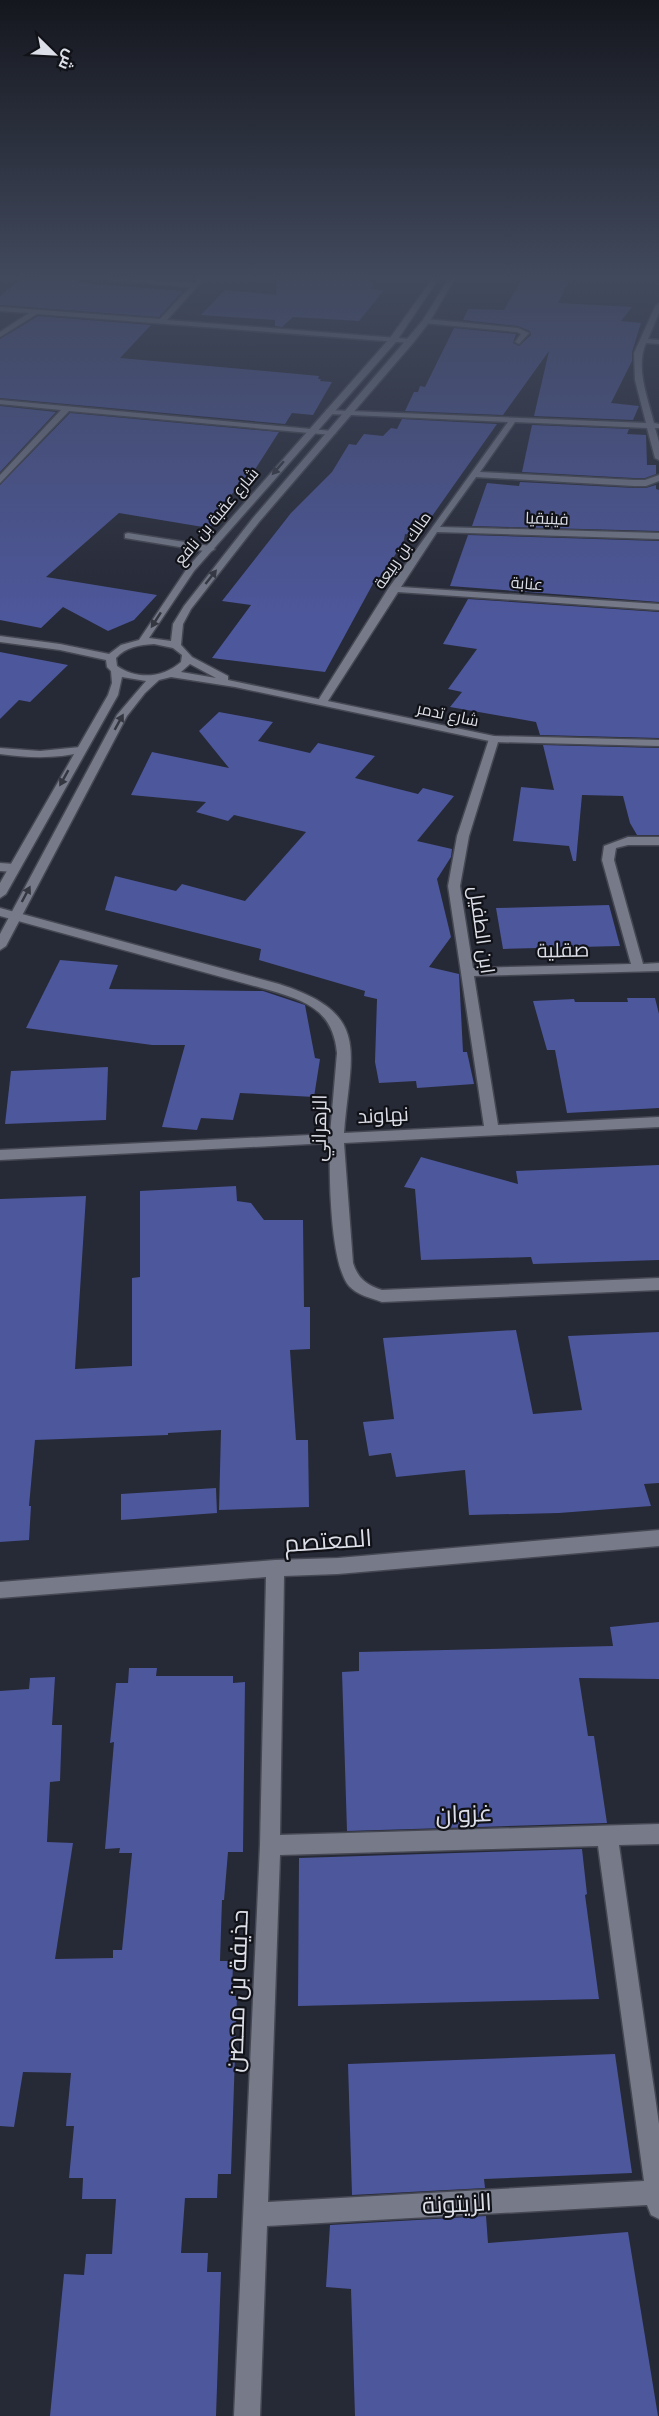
<svg xmlns="http://www.w3.org/2000/svg" width="659" height="2416" viewBox="0 0 659 2416" font-family="'Times New Roman',Cairo,serif">
<style>
.building{fill:#4d579b}
.lines{fill:none;stroke-linecap:round;stroke-linejoin:round}
.lane-casing{stroke:#454752;stroke-width:3}
.street-casing{stroke:#454752;stroke-width:3}
.secondary-casing{stroke:#454752;stroke-width:3}
.lane{fill:#767a89;fill-rule:evenodd}
.street{fill:#767a89;fill-rule:evenodd}
.secondary{fill:#767a89;fill-rule:evenodd}
.oneway{fill:#343640}
.labels{text-anchor:middle;stroke-width:4.5;stroke-linejoin:round;paint-order:stroke}
.far-street-label{font-size:16px;fill:#dddfe8;stroke:#111218}
.street-label{font-size:20px;fill:#dddfe8;stroke:#111218}
.near-street-label{font-size:24px;fill:#dddfe8;stroke:#111218}
</style>
<rect width="100%" height="100%" fill="#262936"/>
<g class="building">
<path d="M23,278l57,2 -3,3 106,8 -24,26 -159,-12v-9z"/>
<path d="M277,278h95l-4,5h6l-5,6 15,1 -25,31 -66,-4 -11,10 -7,-1v-6l-74,-5 24,-25 51,5z"/>
<path d="M522,278h48l-12,25 74,4 -11,14 20,2 -9,29v9l-21,42 28,3 -6,14 -99,-4 15,-65 -46,64 -98,-4 9,-19h4l2,-6 5,1 29,-59 62,6 -3,9 6,3 12,-11 -1,-4 -12,-5 -55,-6 5,-11 36,1z"/>
<path d="M38,316l113,9 -31,33 199,18 -1,3h3l-1,2 12,1 -19,33 -21,-2 -7,11 -285,-26v-59z"/>
<path d="M0,406l56,6 -56,60z"/>
<path d="M70,413l209,19 -27,42 -30,30 9,2 -22,22 -90,-15 -73,64 111,18 -23,25 -26,11 -45,-24 -22,21 -41,-8v-135z"/>
<path d="M402,419l95,5 -79,112 -13,-2 -3,16h-4l-18,30h-5l-50,92 -113,-14 39,-53 -29,-4 69,-88 41,-41 17,-28 7,1 8,-11 19,2 8,-8 6,1z"/>
<path d="M532,425l97,4 -2,5 19,1 1,30h9v9l-11,4h-11l-112,-6z"/>
<path d="M520,482l114,6h12l10,-3v4l3,1v41l-187,-5 15,-43 32,3z"/>
<path d="M468,535l191,6v61l-209,-16z"/>
<path d="M468,599l191,13v126l-119,-3 -4,-13 -86,-15 12,-15 -14,-3 29,-40 -34,-5z"/>
<path d="M0,652l68,13 -38,37 -11,-2 -19,19z"/>
<path d="M219,712l54,10 -15,19 52,12 8,-10 57,13 -20,22 63,16 5,-6 31,8 -37,45 35,8 -1,8 -14,22 14,58 -22,30 30,7 4,78h4l7,32 -57,4 -1,-7 -37,2 -4,-21 2,-63 -13,-3 1,-5 -106,-31 2,-11 -156,-39 10,-34 61,15 6,-7 63,17 61,-69 -72,-17 -6,6 -32,-9 10,-10 -75,-7 21,-43 77,16 -30,-37z"/>
<path d="M543,745l116,3v87h-22l-7,-12 -7,-27 -41,-1 -6,66h-3l-4,-15 -56,-5 8,-54 33,3z"/>
<path d="M609,905l11,41 -117,3 -7,-41z"/>
<path d="M60,960l58,5 -9,24 154,2 42,14 10,53 5,1 -6,38 -74,-4 -7,27 -32,-2 -4,12 -35,-3 23,-82h-33l-126,-17z"/>
<path d="M627,998h28l4,16v94l-92,5 -12,-63h-8l-14,-49 41,-2 1,3h53z"/>
<path d="M108,1067l-2,53 -101,4 6,-53z"/>
<path d="M421,1157l97,27 -2,-13 143,-6v95l-126,4 -2,-7 -110,3 -6,-71 -11,-2z"/>
<path d="M236,1186l1,15 14,2 13,17h39l1,87h6v42l-20,1 6,90h12l1,67 -90,3 2,-80 -53,3v2l-133,5 -6,66h2l-2,34 -29,2v-343l86,-3 -11,173 57,-3v-88l8,-1v-86z"/>
<path d="M516,1330l17,84 49,-4 -14,-74 91,-4v151l-15,1 7,22 -92,7 -90,2 -4,-45 -69,7 -5,-24 -22,3 -6,-34 31,-3 -11,-81z"/>
<path d="M216,1488l1,25 -96,7v-26z"/>
<path d="M659,1622v57l-80,-1 9,58h6l13,87 -260,8 -5,-159 17,-1v-19l254,-6 -3,-19z"/>
<path d="M129,1668h28l-1,8h77v7l12,-1 -2,170h-15l-4,48h-2l-2,61h13l-1,35h5l-6,178h-13l-1,24h-32l-4,55h27l-1,19h14l-5,144h-166l14,-142 20,1 2,-21h26l4,-55h-34l1,-21h-14l5,-52h-8l5,-53 -48,-1 -9,55 -14,-1v-435l29,-2 1,-11 25,-1 -3,48h10l-2,56 -10,1 -3,60 26,1 -18,116 58,-1v-8h9l10,-97h-13l1,-5 -15,1 9,-107 -4,1 6,-60h12z"/>
<path d="M582,1849l5,45 -2,1 14,104 -301,7 1,-148z"/>
<path d="M615,2054l17,119 -148,6 1,9 -133,7 -4,-131z"/>
<path d="M486,2216l2,27 140,-11 30,184h-303l-4,-127 -25,-2 4,-62z"/>
</g>
<g class="lines">
<g class="lane-casing">
<path id="lane" d="M128,533l82,13 5,3 -5,3 -85,-14v-4z"/>
</g>
<g class="street-casing">
<g id="street">
<path d="M106,278l88,5 4,-4h4v2l-35,39 243,19 4,2 -4,2 -373,-29 -37,23v-5l29,-19 -29,-2v-4l160,12 30,-32 -81,-7z"/>
<path d="M659,303v10l-11,26 11,1v4l-13,-1c-11,25 2,55 8,80l5,1v4h-4l4,14v18l-4,-2 -8,-30 -132,-6 -35,50 154,8h11l14,-5v6l-13,5h-12l-158,-9 -36,50 219,6v6l-222,-7 -36,55 258,17v6l-261,-18 -72,112h-8l-1,-2 71,-113 120,-167 -179,-8h-3v-4l320,13 -11,-43 -1,-27 22,-48z"/>
<path d="M426,319l92,9 11,5 -10,11 -4,-2 6,-8 -4,-2 -94,-9z"/>
<path d="M0,400l332,31 4,2 -4,2 -263,-24 -69,72v-8l61,-65 -61,-6z"/>
<path d="M494,736l5,3 -30,97 -9,50 13,82 158,-4 -29,-104 2,-14 24,-9h31v8h-31l-12,3 -2,12 29,104 16,-1v8l-185,5 24,149 161,-8v10l-315,16 9,120c5,16 14,22 29,27l277,-12v12l-277,12c-11,-4 -25,-7 -33,-16 -19,-22 -20,-112 -19,-143l-330,17v-10l330,-16 7,-81c-4,-43 -31,-52 -68,-63l-269,-74v-8l279,76c94,30 71,68 65,149l140,-7 -36,-240 9,-50 32,-97z"/>
<path d="M80,747l5,3 -1,2c-28,7 -56,6 -84,2v-6l40,3z"/>
<path d="M0,863l14,1 6,4 -6,4 -14,-1z"/>
<path d="M659,1530v16l-321,28 -54,2 -4,259 379,-11v20l-40,1 40,279v95l-8,-4 -4,-10 -380,21 -7,190h-26l26,-571 6,-268 -266,21v-16l275,-22 63,-2zM598,1846l46,335 -376,21 12,-347z"/>
</g>
</g>
<g class="secondary-casing">
<path id="secondary" d="M433,278h6l-43,64 -202,229 -45,67 22,3 2,-17 11,-18 69,-88 154,-179 16,-19 26,-42h6l-25,43 -17,22 -154,179 -68,87 -8,15 -2,21 11,12 36,19v4l266,56 165,4v6l-165,-4 -259,-55 -64,-10 -12,3 -14,13 -18,23 -121,230 -6,4v-16l117,-219 29,-34 -24,-4 -4,18 -112,199 -6,4v-15l108,-188 4,-12 -1,-12 -4,-4 -1,-7 -46,-10 -60,-8v-6l60,8 49,10 12,-9 18,-5 49,-73 202,-229zM154,644l19,4 9,7 -1,7c-18,16 -44,18 -64,4l-1,-8c10,-11 23,-13 38,-14zM190,664l26,14 -35,-6z"/>
</g>
<use href="#lane" class="lane"/>
<use href="#street" class="street"/>
<use href="#secondary" class="secondary"/>
</g>
<defs><path id="oneway-solid" d="M-6-.8H1V-3.2L6.5 0L1 3.2V.8H-6Z" transform="scale(1.5)"/></defs>
<g class="oneway">
<use href="#oneway-solid" transform="translate(278 468) rotate(131)"/>
<use href="#oneway-solid" transform="translate(211 577) rotate(-52)"/>
<use href="#oneway-solid" transform="translate(156 620) rotate(123)"/>
<use href="#oneway-solid" transform="translate(119 722) rotate(-61)"/>
<use href="#oneway-solid" transform="translate(64 778) rotate(119)"/>
<use href="#oneway-solid" transform="translate(26 894) rotate(-62)"/>
</g>
<linearGradient id="sky" x2="0" y2="1"><stop stop-color="#15171e"/><stop offset="0.45" stop-color="#41495d"/><stop offset="1" stop-color="#41495d" stop-opacity="0"/></linearGradient>
<rect width="659" height="616" fill="url(#sky)"/>
<g class="labels">
<g class="far-street-label">
<text transform="translate(216 516) rotate(-50)" y="6">شارع عقبة بن نافع</text>
<text transform="translate(547 518) rotate(2)" y="6">فينيقيا</text>
<text transform="translate(402 550) rotate(-56)" y="6">مالك بن ربيعة</text>
<text transform="translate(527 583) rotate(4)" y="6">عنابة</text>
<text transform="translate(448 714) rotate(12)" y="6">شارع تدمر</text>
</g>
<g class="street-label">
<text transform="translate(482 930) rotate(82)" y="7">ابن الطفيل</text>
<text transform="translate(563 950) rotate(-1)" y="7">صقلية</text>
<text transform="translate(383 1115) rotate(-3)" y="7">نهاوند</text>
<text transform="translate(319 1128) rotate(-89)" y="7">الزهراني</text>
</g>
<g class="near-street-label">
<text transform="translate(328 1541) rotate(-4)" y="8">المعتصم</text>
<text transform="translate(464 1814) rotate(-2)" y="8">غزوان</text>
<text transform="translate(237 1991) rotate(-88)" y="8">حذيفة بن محصن</text>
<text transform="translate(457 2204) rotate(-3)" y="8">الزيتونة</text>
</g>
</g>
<g transform="translate(54 54) rotate(114)" stroke="#111218" stroke-width="4.5" paint-order="stroke">
<path d="M0-4.5L10 22L0 15L-10 22Z" fill="#dddfe8"/>
<text y="-9" font-size="16" font-weight="bold" text-anchor="middle" fill="#dddfe8">ش</text>
</g>
</svg>
